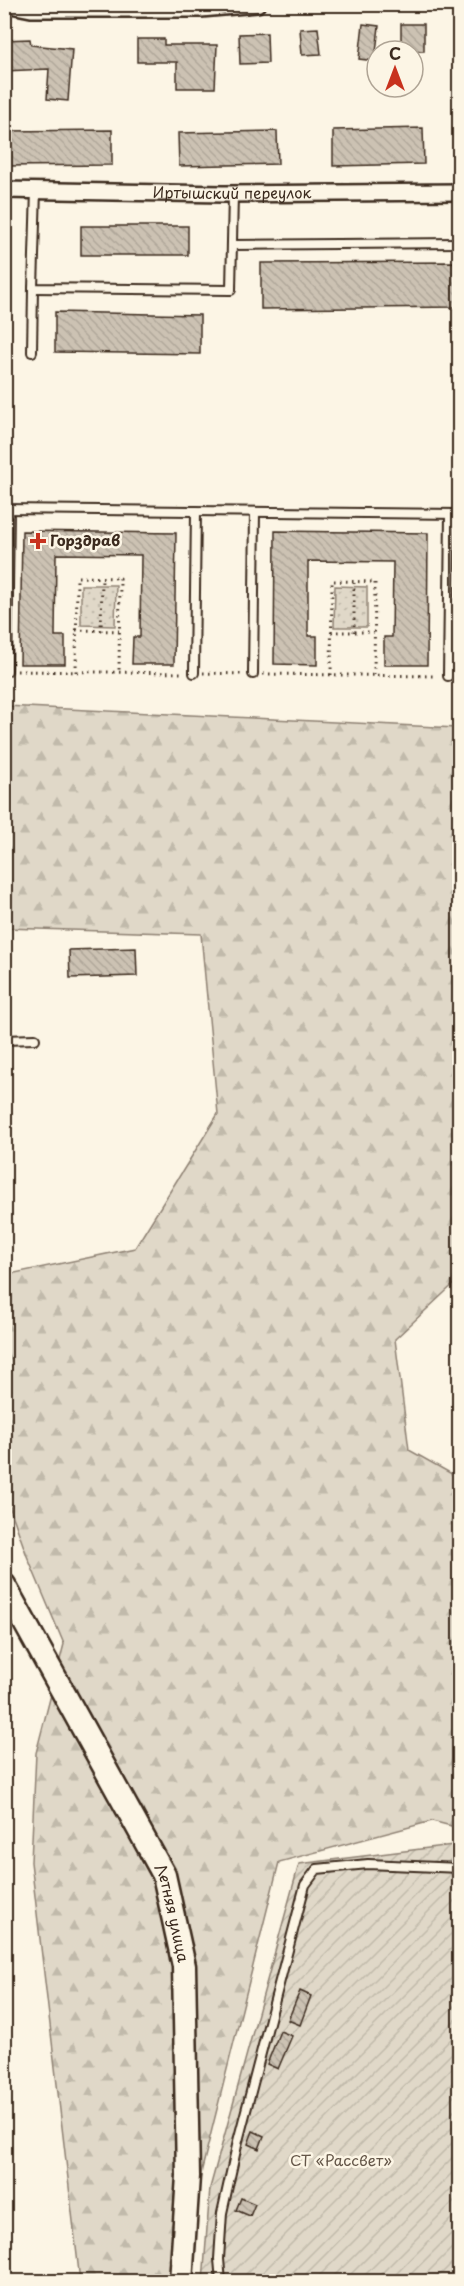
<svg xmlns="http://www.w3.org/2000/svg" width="464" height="2286" viewBox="0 0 464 2286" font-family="'Playpen Sans',sans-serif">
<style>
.grass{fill:url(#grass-dots);stroke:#8e8173;stroke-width:1.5}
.forest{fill:url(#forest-firs);stroke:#8e8173;stroke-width:1.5}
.garden{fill:url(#garden-furrows);stroke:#8e8173;stroke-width:1.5}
.building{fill:url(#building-back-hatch);stroke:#3b2a1e;stroke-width:1.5}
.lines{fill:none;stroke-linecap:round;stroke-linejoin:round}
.lane-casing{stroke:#3b2a1e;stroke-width:12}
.street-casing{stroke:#3b2a1e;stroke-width:20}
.secondary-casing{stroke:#3b2a1e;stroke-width:27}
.path{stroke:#3b2a1e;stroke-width:3;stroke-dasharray:1.5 4.5;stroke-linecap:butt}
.lane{stroke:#fcf5e5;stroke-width:8}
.street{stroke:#fcf5e5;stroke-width:15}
.secondary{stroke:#fcf5e5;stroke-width:22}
.poi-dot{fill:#c8321e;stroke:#fcf5e5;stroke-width:2}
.labels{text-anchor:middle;stroke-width:5;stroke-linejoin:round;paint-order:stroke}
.street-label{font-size:15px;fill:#3b2a1e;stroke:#fcf5e5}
.poi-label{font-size:15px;font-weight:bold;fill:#3b2a1e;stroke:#fcf5e5;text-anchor:start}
.park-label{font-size:15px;fill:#645648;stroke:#fcf5e5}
</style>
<defs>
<pattern id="grass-dots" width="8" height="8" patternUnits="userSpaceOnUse" patternTransform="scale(1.5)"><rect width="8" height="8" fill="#e0d8c8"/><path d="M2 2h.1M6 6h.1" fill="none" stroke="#c1baab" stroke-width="1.8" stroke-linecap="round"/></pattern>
<pattern id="forest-firs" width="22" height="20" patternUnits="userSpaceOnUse" patternTransform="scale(1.5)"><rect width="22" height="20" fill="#e0d8c8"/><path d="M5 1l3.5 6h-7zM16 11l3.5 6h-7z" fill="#c1baab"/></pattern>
<pattern id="garden-furrows" width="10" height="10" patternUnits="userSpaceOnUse" patternTransform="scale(1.5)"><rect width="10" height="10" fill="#e0d8c8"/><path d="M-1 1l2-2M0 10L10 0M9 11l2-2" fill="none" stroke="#c1baab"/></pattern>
<pattern id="building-back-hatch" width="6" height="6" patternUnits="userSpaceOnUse" patternTransform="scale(1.5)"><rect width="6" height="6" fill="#ccc2b3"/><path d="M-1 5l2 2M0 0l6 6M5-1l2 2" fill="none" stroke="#b0a79a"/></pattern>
</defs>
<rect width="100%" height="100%" fill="#fcf5e5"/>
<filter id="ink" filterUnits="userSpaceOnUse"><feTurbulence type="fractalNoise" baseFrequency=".0167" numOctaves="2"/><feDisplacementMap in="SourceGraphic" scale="12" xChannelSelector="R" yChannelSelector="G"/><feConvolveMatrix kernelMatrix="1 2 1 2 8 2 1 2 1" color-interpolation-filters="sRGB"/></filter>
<g filter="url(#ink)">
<g class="grass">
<path d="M81,585h35l-1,41 -34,-1z"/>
<path d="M335,586l32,1v40h-33z"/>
</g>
<path class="forest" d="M5,706l452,22 3,3 -1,548 -64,60 14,111 50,28v350l-27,-7 -153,41 -77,307 -21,112h-101l-49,-419 5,-109 28,-109 -37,-88 -22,-62v-219l130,-27 83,-134 -17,-180 -196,-6z"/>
<path class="garden" d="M453,1845l6,2v434l-256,1 7,-94 89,-324z"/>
<g class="building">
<path d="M363,24l16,2 -4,35 -16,-2z"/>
<rect x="401" y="24" width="23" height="27"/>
<path d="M318,28l3,26 -19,1 -2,-26z"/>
<path d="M267,33l1,30 -28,1 -1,-30z"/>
<path d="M30,39l1,6 41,4 -4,52 -21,-2 2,-30 -45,2v-31z"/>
<path d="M137,39h27v6h53l-2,43h-38v-26h-40z"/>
<path d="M423,128l1,36 -91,2v-36z"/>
<path d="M112,130v35l-108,1v-35z"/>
<path d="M277,131l1,33 -99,2 -1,-33z"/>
<rect x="81" y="226" width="107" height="29"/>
<path d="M459,262v45l-198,2v-46z"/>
<path d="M55,312l145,3v39l-145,-2z"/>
<path d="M22,531l154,2 -2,131h-42l1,-27h7l1,-82 -85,-1 -1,82h10v28h-45z"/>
<path d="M275,531l153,2 -1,132h-43v-28h8l1,-75 -85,-1v75h9v29l-43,-1z"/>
<path d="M136,948l1,28 -67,2 -1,-28z"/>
<path d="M300,1991l11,5 -11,29 -12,-5z"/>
<path d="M280,2031l12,5 -14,33 -11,-5z"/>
<path d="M253,2131l11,5 -5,13 -11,-5z"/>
<path d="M241,2198l14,6 -5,12 -14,-6z"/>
</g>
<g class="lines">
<g class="lane-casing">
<g id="lane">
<path d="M36,190l-3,98 198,2 2,-96"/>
<path d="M232,245l228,-2"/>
<path d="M32,352l1,-64"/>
<path d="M4,509l456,5"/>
<path d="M7,671l2,-162"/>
<path d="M194,673l2,-162"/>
<path d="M253,674l2,-162"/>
<path d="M448,676l2,-162"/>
<path d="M4,1040l31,-1"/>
<path d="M221,2282l-2,-23 3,-46 16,-72 67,-256 12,-16 51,-5 92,4"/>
</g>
</g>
<g class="street-casing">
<g id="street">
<path d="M6,4l25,5h170l56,-5"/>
<path id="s1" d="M4,190l219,4 237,-2"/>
</g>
</g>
<g class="secondary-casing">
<g id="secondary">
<path id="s2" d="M4,1585l160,290 20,91 4,210 -7,106"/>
</g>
</g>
<g class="path">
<path d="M76,630l43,1"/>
<path d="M101,631l1,-53"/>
<path d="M331,632h43"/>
<path d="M354,632v-49"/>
<path d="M17,671l168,2"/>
<path d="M76,672l1,-95 43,1 -1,94"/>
<path d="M203,673l39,1"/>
<path d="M263,674l174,2"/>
<path d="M331,675l1,-94 43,1 -1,93"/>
</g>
<use href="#lane" class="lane"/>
<use href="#street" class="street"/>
<use href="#secondary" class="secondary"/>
</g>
</g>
<path class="poi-dot" d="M35 532h6v6h6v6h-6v6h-6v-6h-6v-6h6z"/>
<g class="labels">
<g class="street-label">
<text dy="5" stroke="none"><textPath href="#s1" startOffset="228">Иртышский переулок</textPath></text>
<text dy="5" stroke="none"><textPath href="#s2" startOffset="370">Летняя улица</textPath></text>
</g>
<g class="poi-label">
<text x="50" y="546">Горздрав</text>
</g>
<g class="park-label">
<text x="341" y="2166">СТ «Рассвет»</text>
</g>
</g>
<rect width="464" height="2286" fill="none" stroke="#fcf5e5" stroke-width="24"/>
<rect x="12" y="12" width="440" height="2262" fill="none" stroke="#3b2a1e" stroke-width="2" filter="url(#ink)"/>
<g transform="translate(395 69)"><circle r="28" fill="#fcf5e5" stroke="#afa495" stroke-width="1.5"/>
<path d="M0-4.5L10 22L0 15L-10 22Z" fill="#c8321e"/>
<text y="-9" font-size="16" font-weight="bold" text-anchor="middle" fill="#3b2a1e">С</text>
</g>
</svg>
